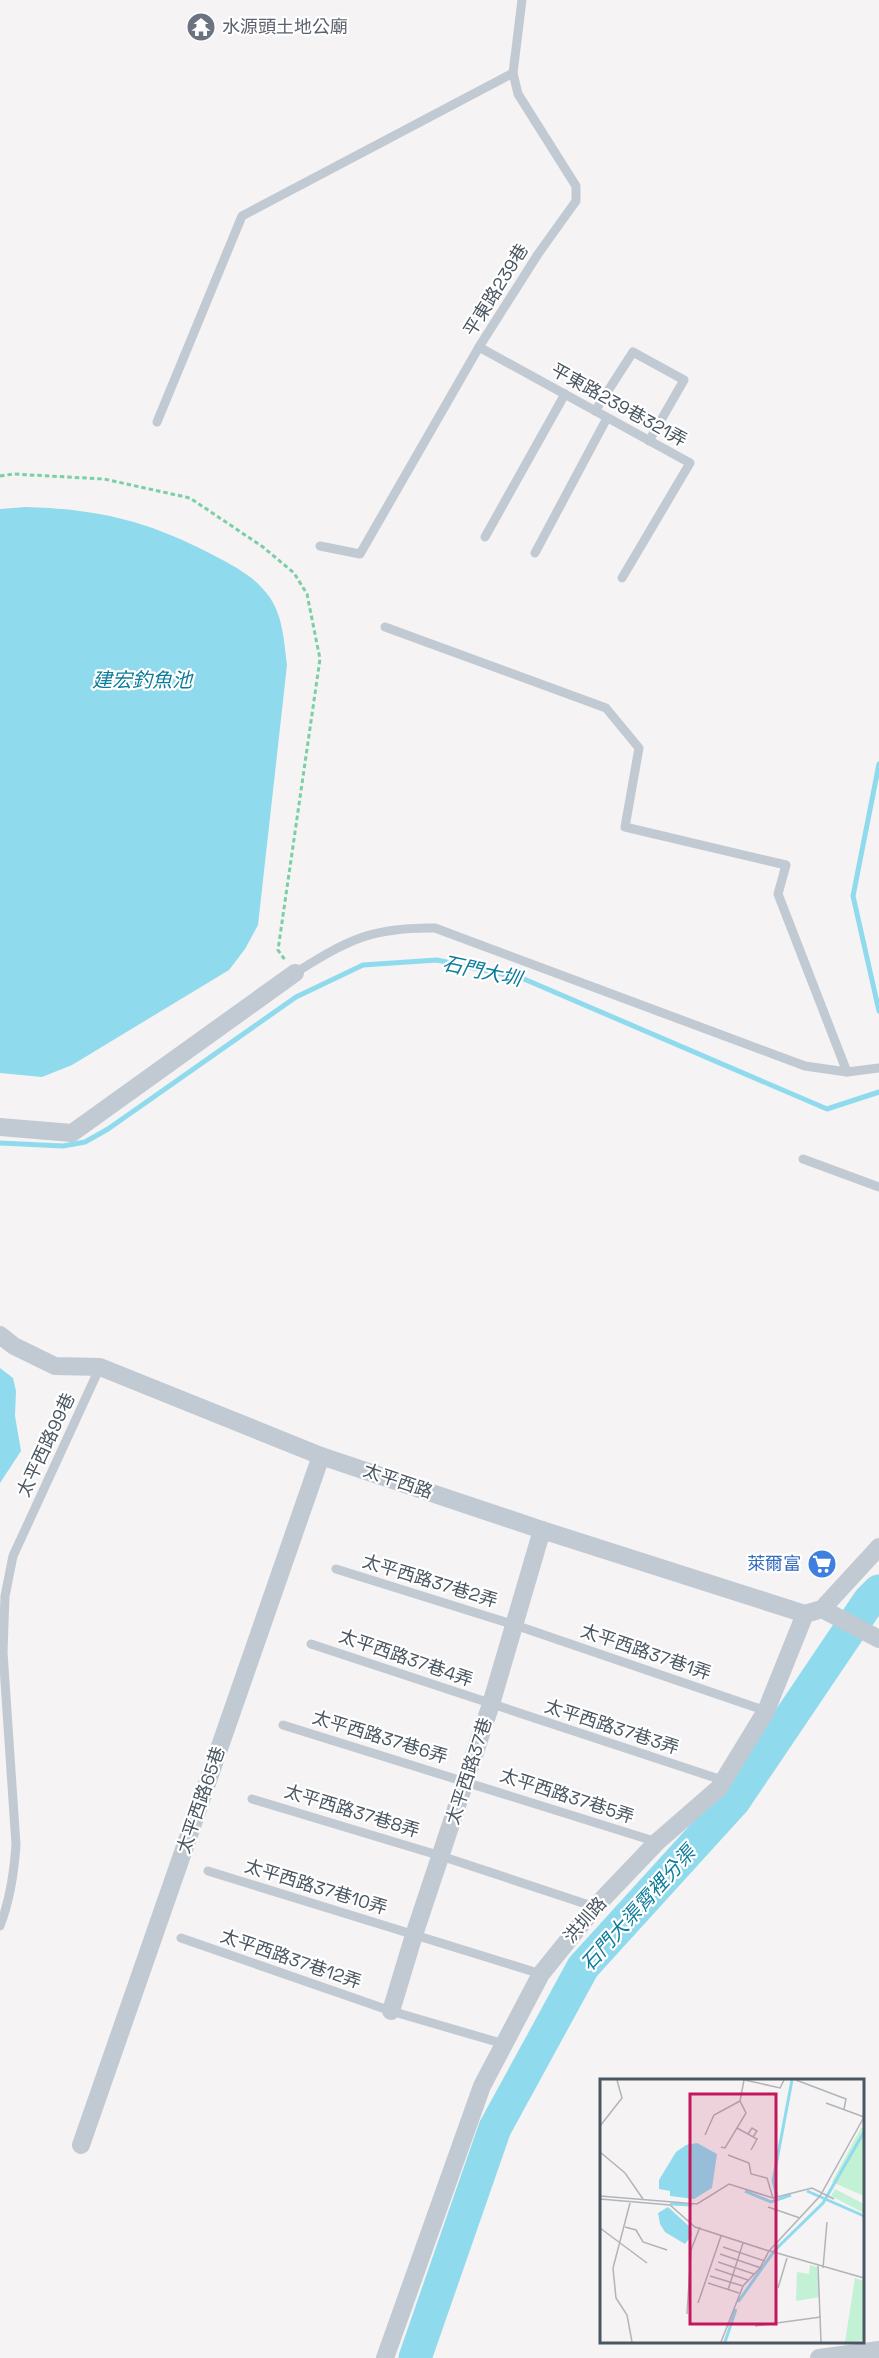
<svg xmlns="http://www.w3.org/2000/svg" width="879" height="2358" viewBox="0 0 879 2358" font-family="'Space Grotesk','Noto Sans TC',sans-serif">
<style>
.water{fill:#90daee}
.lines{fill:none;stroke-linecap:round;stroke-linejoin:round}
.stream{stroke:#90daee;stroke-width:5}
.river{stroke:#90daee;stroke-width:33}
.path{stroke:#7ad0a6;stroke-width:3;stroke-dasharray:4.5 3;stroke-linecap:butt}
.service{stroke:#c1cad2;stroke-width:9}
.minor{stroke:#c1cad2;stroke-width:18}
.labels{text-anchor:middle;stroke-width:4.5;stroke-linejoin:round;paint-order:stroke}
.worship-label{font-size:18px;fill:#5b616d;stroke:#fff;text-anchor:start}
.street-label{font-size:18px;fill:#4a5661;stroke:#fff}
.shop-label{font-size:18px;fill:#366cbe;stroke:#fff;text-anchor:end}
.water-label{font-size:20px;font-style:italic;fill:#0c7c9b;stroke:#fff}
.inset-river{fill:none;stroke:#90daee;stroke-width:3}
.inset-road{fill:none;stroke:#b1b4b9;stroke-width:1.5}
.view{fill:#c2185b;fill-opacity:0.15;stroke:#c2185b;stroke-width:3}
.inset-edge{fill:none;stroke:#4a5661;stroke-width:3}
</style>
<rect width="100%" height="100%" fill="#f5f3f3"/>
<g class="water">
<path d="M26,507c72,2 123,14 187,48 21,11 41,21 55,40 15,20 16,46 19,70l-29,260 -13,24 -16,21 -157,95 -30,12 -42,-4v-564z"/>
<path d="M0,1368l13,10 3,13 -1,25 6,35 -21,32z"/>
</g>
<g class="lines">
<g class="stream">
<path d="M879,764l-26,132 26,115"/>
<path d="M0,1143l63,3 22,-4 23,-13 188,-132 67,-32 74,-5 87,19 303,130 52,-17"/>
</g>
<path class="river" d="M415,2358l80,-230 88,-161 151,-166 135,-200 10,-10"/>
<path class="path" d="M0,476l13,-2 91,5 86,19 73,49 31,26 13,21 13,65 -42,291 7,10"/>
<g class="service">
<path d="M479,347l211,116 -68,115"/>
<path d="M595,411l38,-59 51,28 -35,61"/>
<path d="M157,422l85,-206 271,-143"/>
<path d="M485,537l80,-143"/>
<path d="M320,546l40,8 119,-207 59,-93 38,-53v-15l-58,-92 -5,-21 9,-73"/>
<path d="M535,553l72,-135"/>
<path d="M385,627l221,81 33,40 -14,79 161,38 -8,29 69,178"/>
<path d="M295,973c53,-33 76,-46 140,-45l370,138 42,6 32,-4"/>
<path d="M803,1159l76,28"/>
<path d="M336,1569l179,56 251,86"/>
<path d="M311,1644l411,136"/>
<path d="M283,1725l374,117"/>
<path d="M252,1799l189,57 154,51"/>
<path d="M208,1871l333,103"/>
<path d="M0,1926c10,-26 14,-52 16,-81l-13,-193 2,-56 8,-40 87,-189"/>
<path d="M181,1938l210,73 113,33"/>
</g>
<g class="minor">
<path d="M0,1127l72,6 223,-160"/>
<path d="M0,1335l14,11 41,20 45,1 221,89 221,74 263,84"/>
<path d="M822,1609l57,30"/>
<path d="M391,2011l23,-76 77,-231 51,-174"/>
<path d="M81,2145l240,-689"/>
<path d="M385,2358l97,-272 59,-112 54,-67 62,-65 62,-54 47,-77 39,-97 17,-5 57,-62"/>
<path d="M819,2358l60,-8"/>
</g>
</g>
<defs>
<g id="temple-disc" transform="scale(1.5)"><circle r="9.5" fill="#6b7280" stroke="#fff"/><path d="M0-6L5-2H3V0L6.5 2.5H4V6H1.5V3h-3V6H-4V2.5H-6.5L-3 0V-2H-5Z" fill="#fff"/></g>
<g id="supermarket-disc" transform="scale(1.5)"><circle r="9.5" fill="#3f7fe0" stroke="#fff"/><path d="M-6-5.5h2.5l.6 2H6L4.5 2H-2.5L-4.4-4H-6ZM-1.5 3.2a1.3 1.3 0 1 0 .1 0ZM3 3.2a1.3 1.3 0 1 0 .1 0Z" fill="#fff"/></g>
</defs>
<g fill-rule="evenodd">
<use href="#temple-disc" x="201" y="27"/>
<use href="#supermarket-disc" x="822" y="1564"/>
</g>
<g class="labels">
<g class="worship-label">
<text x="222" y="33">水源頭土地公廟</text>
</g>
<g class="street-label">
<text transform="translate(496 290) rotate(-58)" y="6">平東路239巷</text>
<text transform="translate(619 405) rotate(29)" y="6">平東路239巷321弄</text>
<text transform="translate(46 1445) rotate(-65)" y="6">太平西路99巷</text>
<text transform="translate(398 1481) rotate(19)" y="6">太平西路</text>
<text transform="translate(430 1581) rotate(17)" y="6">太平西路37巷2弄</text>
<text transform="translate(646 1652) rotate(19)" y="6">太平西路37巷1弄</text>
<text transform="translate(406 1658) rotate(19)" y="6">太平西路37巷4弄</text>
<text transform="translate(612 1727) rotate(18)" y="6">太平西路37巷3弄</text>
<text transform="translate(380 1737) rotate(17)" y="6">太平西路37巷6弄</text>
<text transform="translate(469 1771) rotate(-72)" y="6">太平西路37巷</text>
<text transform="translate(567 1796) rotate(18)" y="6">太平西路37巷5弄</text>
<text transform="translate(201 1800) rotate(-71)" y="6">太平西路65巷</text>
<text transform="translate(352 1811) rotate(17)" y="6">太平西路37巷8弄</text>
<text transform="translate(316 1887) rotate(17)" y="6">太平西路37巷10弄</text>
<text transform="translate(585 1920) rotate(-49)" y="6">洪圳路</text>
<text transform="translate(291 1959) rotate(19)" y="6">太平西路37巷12弄</text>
</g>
<g class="shop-label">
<text x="801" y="1570">萊爾富</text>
</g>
<g class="water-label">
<text x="142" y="687">建宏釣魚池</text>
<text transform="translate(482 971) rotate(12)" y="7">石門大圳</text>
<text transform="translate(638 1908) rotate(-48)" y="7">石門大渠霄裡分渠</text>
</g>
</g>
<g transform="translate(600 2079)">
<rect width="264" height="264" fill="#f5f3f3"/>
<path d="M261,49h3v68l-32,-14zM235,110l29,15v9l-33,-17zM210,186l7,2 2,30 -23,4 1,-29 12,2zM255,199l9,3v59l-19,2z" fill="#c3f1d5"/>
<path d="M97,64l20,11 -5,34 -18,11 -24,-3v-5l-11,-2v-9l17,-28 10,-7zM68,128l23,21 1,7 -7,9 -20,-12 -5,-8 -2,-11z" fill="#90daee"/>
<path class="inset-river" d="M145,112l26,11 20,-7M207,112l57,25M177,117l-4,-15 19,-101M70,125l22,1M138,223l37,-52 48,-47 41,-71M125,263l11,-33"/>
<path class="inset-road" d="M145,1l35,8 4,-8M196,1l50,19 -2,10M226,24l38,14M0,47l22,-28 -5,-18M137,49l20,11 -6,11M148,55l4,-6 5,3 -4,6M105,56l9,-20 26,-14M121,68l4,1 21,-35 -6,-12 4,-21M0,73l25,21 18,26M128,76l21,8 2,11 16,4 6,20M0,117l97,8 32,-20 44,14 39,-10 22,11M0,120l70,6 25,22 74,24M30,124l-17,65 3,30 11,17 5,27M168,128l32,11M25,148l11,3 7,12 24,8M0,149l47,35M123,168l42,14M170,172l94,27M120,175l41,14M118,183l36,12M218,187l3,76M223,189l4,-46M115,190l33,11M110,197l33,10M108,204l31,10M178,209l9,-30M128,211l15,-47M98,224l23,-67M87,235l4,-64 9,-23M155,247l66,-9M121,263l22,-56 17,-18 9,-17 51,-55 44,-79"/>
<path class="view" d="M90,15h86v230h-86z"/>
<rect width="264" height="264" class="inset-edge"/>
</g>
</svg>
